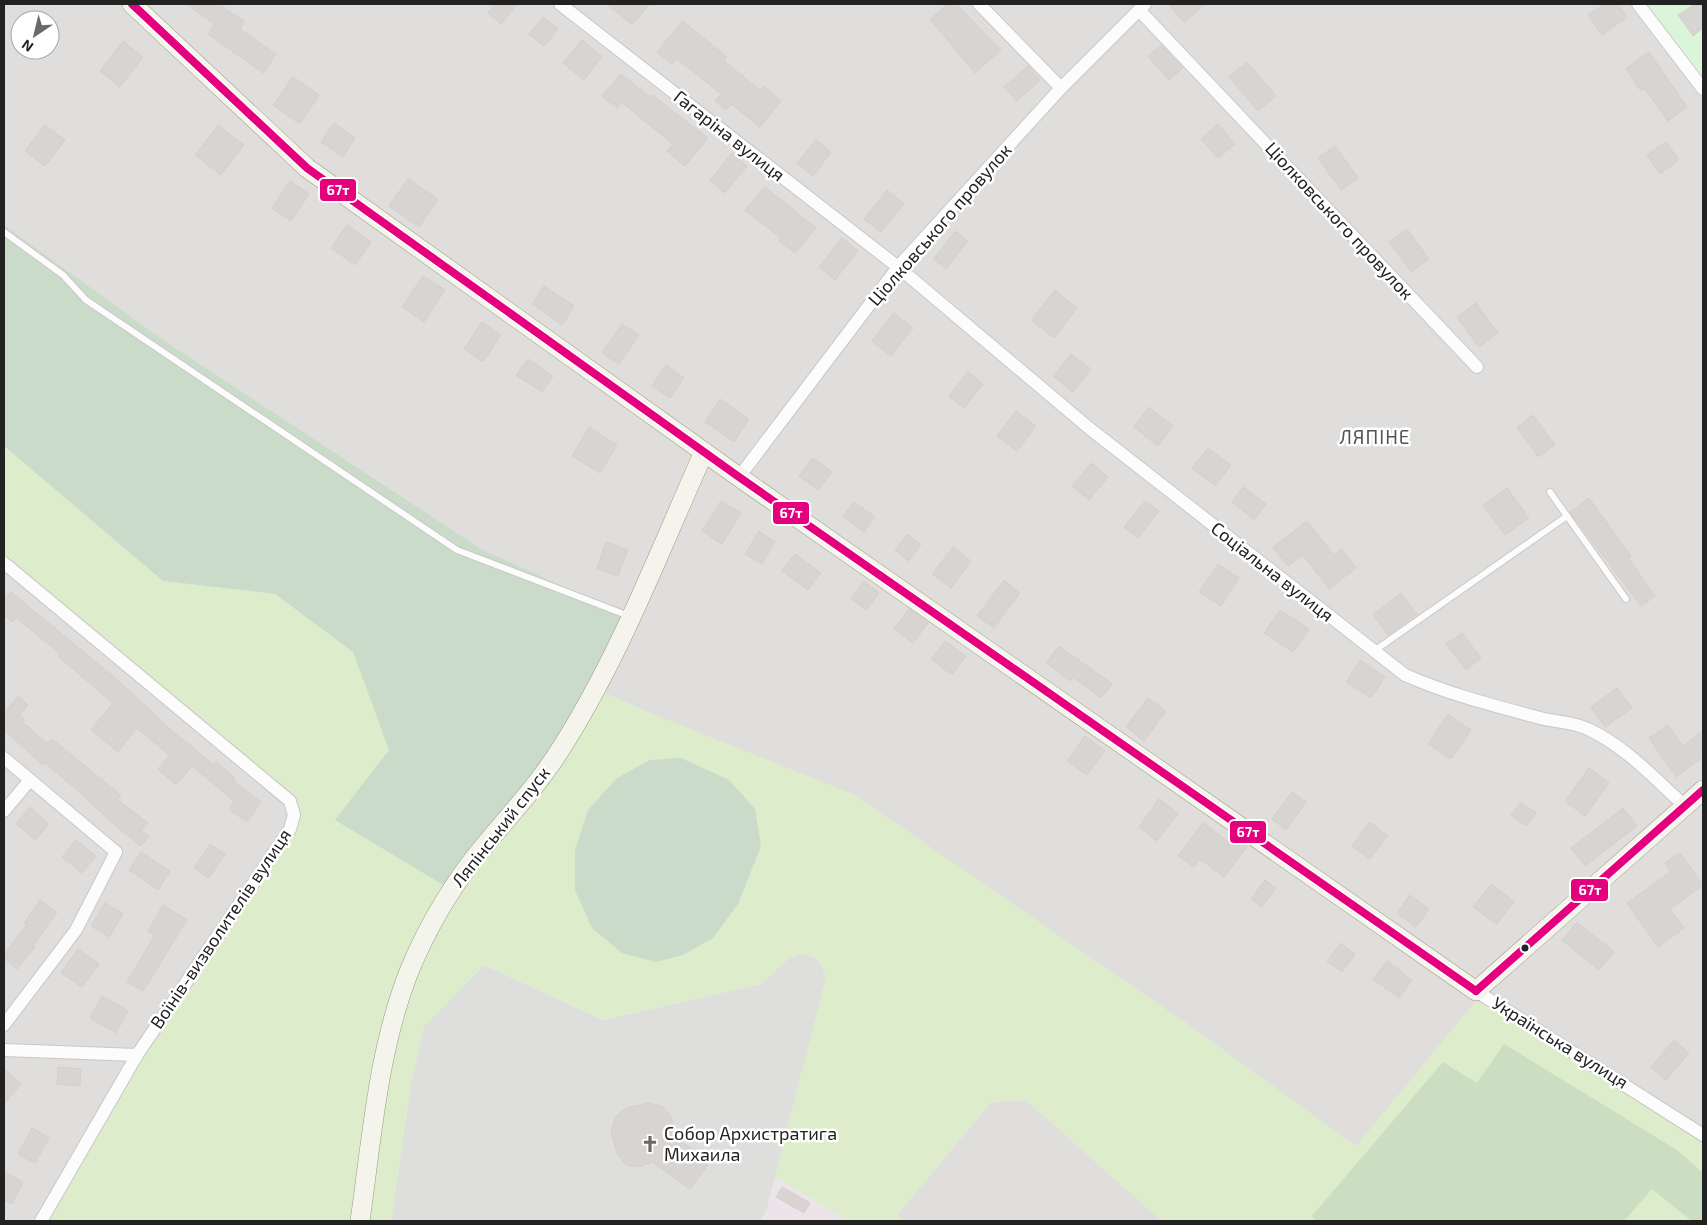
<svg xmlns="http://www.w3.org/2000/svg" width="1707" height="1225" viewBox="0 0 1707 1225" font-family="'Exo 2',sans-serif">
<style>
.residential{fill:#dfdedc;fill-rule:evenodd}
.industrial{fill:#ede4e9}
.religious{fill:#dededc}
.grass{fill:#ddeccb}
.forest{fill:#cbdec1}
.cemetery{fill:#cadbca}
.park{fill:#daf5da}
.building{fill:#d7d4d2;stroke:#d3d0cc}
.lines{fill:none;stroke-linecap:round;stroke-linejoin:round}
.lane-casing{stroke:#c9c8c7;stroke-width:8}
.street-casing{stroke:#c9c8c7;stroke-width:14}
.secondary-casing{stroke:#999a82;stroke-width:20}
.lane{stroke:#fdfcfc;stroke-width:6}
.street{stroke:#fdfcfc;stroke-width:12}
.secondary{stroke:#f4f4ed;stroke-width:19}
.bus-1-casing{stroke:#fff;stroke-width:11}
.bus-1{stroke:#e5007d;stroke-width:8}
.bus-dot{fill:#222;stroke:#fff;stroke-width:2}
.labels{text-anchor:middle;stroke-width:5;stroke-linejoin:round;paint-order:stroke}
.street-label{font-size:18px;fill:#222;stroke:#fff}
.poi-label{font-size:18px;fill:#222;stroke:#fff;text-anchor:start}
.neighbourhood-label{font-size:19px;letter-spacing:1px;fill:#555;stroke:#fff}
.line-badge{stroke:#fff;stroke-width:2}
.badge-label{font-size:14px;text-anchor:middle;font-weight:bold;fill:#fff}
</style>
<rect width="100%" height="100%" fill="#f0eeeb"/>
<g class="residential">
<path d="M4,4h1634l65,85v1052l-226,-141 -121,147 -170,-124 -545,-314 -45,-20 34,-73 -147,-66 -321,-211 -158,-114zM20,20h30v30h-30z"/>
<path d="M4,563l272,226 18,26 -253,406h-37z"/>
<path d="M1026,1100l136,121h-258l-7,-6 94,-113z"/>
</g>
<path class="industrial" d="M775,1177l74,44h-89l6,-9z"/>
<path class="religious" d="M801,954l13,3 8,9 4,12 -60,234 -6,9h-369l20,-138 13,-57 60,-61 119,55 158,-36 28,-26z"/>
<path class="grass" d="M4,446l159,135 113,13 77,58 37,98 30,119 31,21 145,-201 45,20 214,86 331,228 170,123 121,-146 111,64 115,77v80h-541l-136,-121 -35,2 -94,113 7,6h-55l-74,-44 51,-199 -4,-12 -8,-9 -13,-3 -12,4 -28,26 -158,36 -119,-55 -60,61 -13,57 -20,138h-350l96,-166 153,-226v-28l-286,-238z"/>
<path class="forest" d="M1504,1044l173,106 26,23v48h-11l-40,-32 -27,31 1,1h-311l-3,-5 131,-154 34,21z"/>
<g class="cemetery">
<path d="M4,225l158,114 321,211 147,66 -34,73 -144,201 -117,-70 54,-70 -36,-98 -78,-58 -112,-13 -159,-135z"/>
<path d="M681,758l48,22 26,29 6,37 -23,58 -25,34 -30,17 -27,7 -34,-9 -30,-25 -17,-38v-40l13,-40 29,-32 33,-18z"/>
</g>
<path class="park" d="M1638,4h65v85z"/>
<g class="building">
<path d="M186,4h32l26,17 -4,8 36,25 -13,19 -55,-39 7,-10z"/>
<path d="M495,4h22l-16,20 -13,-11z"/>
<path d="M607,4h43l-18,21z"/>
<path d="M948,4h8l45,46 -26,23 -45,-54z"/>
<path d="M1168,4h37l-21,18z"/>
<path d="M1605,4h13l9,13 -25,18 -14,-20z"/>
<path d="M1695,4h8v24l-10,8 -15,-21z"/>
<path d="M543,17l15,12 -14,17 -15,-12z"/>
<path d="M683,21l44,36 -3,4 36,29 3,-4 18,15 -21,26 -29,-23 -5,6 -11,-9 6,-7 -45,-36 -4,6 -15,-12z"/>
<path d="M582,40l20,17 -18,23 -21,-17z"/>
<path d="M123,41l20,16 -23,30 -20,-16z"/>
<path d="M1161,45l22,23 -14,12 -21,-24z"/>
<path d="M1649,52l38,55 -19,14 -23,-32 -4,2 -15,-22z"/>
<path d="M1247,62l29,34 -18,15 -29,-34z"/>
<path d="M1028,66l12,14 -23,21 -13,-14z"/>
<path d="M621,74l29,23 2,-2 56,43 -23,28 -18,-15 6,-7 -52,-42 -4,6 -15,-12z"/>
<path d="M293,77l26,18 -19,29 -27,-19z"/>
<path d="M334,123l21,15 -12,19 -22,-15z"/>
<path d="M1218,124l17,20 -17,14 -17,-19z"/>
<path d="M45,125l20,15 -20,26 -20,-15z"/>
<path d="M218,125l26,20 -23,30 -26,-20z"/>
<path d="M816,140l15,12 -18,24 -16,-13z"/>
<path d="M1666,142l13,18 -19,14 -13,-19z"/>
<path d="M1335,146l23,32 -17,12 -23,-32z"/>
<path d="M732,153l15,13 -22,27 -15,-13z"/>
<path d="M408,179l30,20 -19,28 -30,-21z"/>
<path d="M290,181l19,13 -18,27 -19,-13z"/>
<path d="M765,187l51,41 -21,25 -16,-12 2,-3 -36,-28z"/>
<path d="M887,190l17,14 -23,28 -17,-13z"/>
<path d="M347,225l24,17 -16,23 -24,-17z"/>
<path d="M1407,229l22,30 -18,13 -22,-30z"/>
<path d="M955,231l13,10 -22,28 -12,-10z"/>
<path d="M842,238l16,13 -23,29 -16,-13z"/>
<path d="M423,276l22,14 -21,32 -22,-15z"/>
<path d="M544,286l30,20 -12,19 -30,-21z"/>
<path d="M1055,290l22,18 -23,30 -23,-18z"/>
<path d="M1476,303l22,30 -19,14 -22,-30z"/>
<path d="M894,313l19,15 -22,28 -19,-15z"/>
<path d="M482,322l19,13 -18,27 -19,-13z"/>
<path d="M622,324l17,11 -20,29 -17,-11z"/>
<path d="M1071,354l20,15 -18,23 -20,-16z"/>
<path d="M528,359l25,17 -11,16 -26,-17z"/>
<path d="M666,365l18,13 -14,20 -18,-12z"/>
<path d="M968,372l15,12 -19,24 -15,-12z"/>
<path d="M720,399l29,20 -15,23 -29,-20z"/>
<path d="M1149,407l24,19 -15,20 -24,-19z"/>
<path d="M1016,411l20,15 -19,25 -20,-15z"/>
<path d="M1533,415l22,30 -17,12 -21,-30z"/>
<path d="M589,427l28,18 -17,28 -28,-17z"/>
<path d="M1208,448l23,17 -16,21 -23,-18z"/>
<path d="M813,458l19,14 -14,18 -19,-14z"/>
<path d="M1091,463l17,14 -19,23 -17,-14z"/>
<path d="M1243,487l23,17 -12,16 -22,-18z"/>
<path d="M1507,488l22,30 -24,17 -22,-30z"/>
<path d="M1589,498l42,58 -3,2 27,38 -14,10 -71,-94z"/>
<path d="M721,501l20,12 -19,31 -20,-13z"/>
<path d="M1145,501l14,10 -21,27 -14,-11z"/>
<path d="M854,502l21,15 -11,15 -21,-16z"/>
<path d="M1307,521l27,34 7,-6 15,19 -27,21 -26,-34 -15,11 -15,-19z"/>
<path d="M759,531l16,11 -13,22 -17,-10z"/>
<path d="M907,534l14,10 -12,17 -14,-11z"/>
<path d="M606,542l22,8 -10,26 -21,-8z"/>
<path d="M953,547l18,14 -20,27 -19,-14z"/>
<path d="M795,554l26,19 -13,17 -26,-19z"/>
<path d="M1218,564l21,14 -18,28 -22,-14z"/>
<path d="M1004,580l16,13 -26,35 -17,-12z"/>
<path d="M864,581l15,12 -13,17 -15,-11z"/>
<path d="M11,592l108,89 51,48 44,36 2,-3 19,16 -2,3 28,21 -14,20 -18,-13 5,-8 -42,-35 -16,19 -18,-16 11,-14 -32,-27 -19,24 -27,-22 22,-27 -55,-47 2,-3 -44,-35 -3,4 -9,-7v-15z"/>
<path d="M1401,593l16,21 -29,21 -15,-20z"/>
<path d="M909,609l19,14 -15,20 -19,-14z"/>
<path d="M1280,610l29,19 -16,23 -29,-19z"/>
<path d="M1462,633l19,25 -15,12 -20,-26z"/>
<path d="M945,641l21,15 -14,19 -21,-16z"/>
<path d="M1059,646l53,38 -11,14 -28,-21 -3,4 -24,-18z"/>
<path d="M1360,660l25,17 -14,21 -25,-16z"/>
<path d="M1617,688l15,20 -27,19 -14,-20z"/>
<path d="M18,696l10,9 -8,10 5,5 -3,2 25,21 5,-4 69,56 -4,4 31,24 -7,8 8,5 -8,10 -27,-22 -28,-25 1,-1 -42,-35 -2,2 -39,-35v-17z"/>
<path d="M1148,698l18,13 -22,30 -18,-14z"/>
<path d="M1448,714l23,16 -20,29 -23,-15z"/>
<path d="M1668,725l15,21 20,-15v26l-27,20 -27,-39z"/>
<path d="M1085,736l20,15 -18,24 -20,-14z"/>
<path d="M1589,768l20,15 -24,33 -20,-15z"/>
<path d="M1292,792l14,10 -20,28 -14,-11z"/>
<path d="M1159,799l19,14 -21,28 -18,-14z"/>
<path d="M1521,802l15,11 -10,13 -15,-11z"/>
<path d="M30,807l19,17 -14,16 -19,-16z"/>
<path d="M1623,808l14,18 -52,40 -14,-18z"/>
<path d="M1370,822l18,14 -18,23 -18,-13z"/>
<path d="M1203,823l27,20 4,-6 13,10 -23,30 -24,-18 -6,8 -16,-11z"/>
<path d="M76,840l20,16 -14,17 -20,-16z"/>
<path d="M210,844l15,10 -16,24 -15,-10z"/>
<path d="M141,852l29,19 -12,19 -29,-20z"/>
<path d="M1680,853l23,32 -33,24 14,19 -26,19 -31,-44 44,-31 -6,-9z"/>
<path d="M1265,880l11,8 -14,19 -11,-8z"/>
<path d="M1491,884l23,17 -17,23 -24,-17z"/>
<path d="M1410,895l19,14 -13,18 -19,-14z"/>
<path d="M40,900l17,12 -24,34 2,1 -18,22 -13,-11v-4l23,-29 -3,-2z"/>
<path d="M105,903l18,11 -14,23 -18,-11z"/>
<path d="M163,905l24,15 -44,71 -16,-9 28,-47 -7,-4z"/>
<path d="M1577,922l37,30 -15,18 -37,-30z"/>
<path d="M1341,943l14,11 -13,18 -15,-11z"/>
<path d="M78,949l21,15 -17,23 -21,-14z"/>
<path d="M1387,961l25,19 -13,18 -26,-19z"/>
<path d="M102,996l26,15 -12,22 -26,-15z"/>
<path d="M1674,1040l15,13 -23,27 -15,-13z"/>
<path d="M58,1067l23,2 -1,17 -23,-2z"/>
<path d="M4,1069l17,15 -17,20z"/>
<path d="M650,1103l13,4 9,11v17l38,27 -20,27 -38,-27 -13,5 -13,-2 -9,-12 -6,-22 5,-15 10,-8z"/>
<path d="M32,1128l17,10 -14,25 -17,-9z"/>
<path d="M4,1172l19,10 -11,22 -8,-4z"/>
<path d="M782,1187l28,16 -6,10 -28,-16z"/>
</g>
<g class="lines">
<g class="lane-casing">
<g id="lane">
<path d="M4,232l59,43 23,25 371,250 172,66"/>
<path d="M1567,516l59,83"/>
<path d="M1374,651l193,-135 -17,-24"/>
</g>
</g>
<g class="street-casing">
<g id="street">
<path d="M560,4l338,263 191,161 316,247c43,19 90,31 135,43 15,4 34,4 48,11 37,17 67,50 96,76"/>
<path d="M979,4l82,84"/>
<path d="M1638,4l65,85"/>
<path d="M1139,10l338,357"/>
<path d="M739,477l159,-210 163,-179 84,-84"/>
<path d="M4,563l286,238 4,14 -4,14 -153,226 -96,166"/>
<path d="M4,758l112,94 -40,78 -72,95"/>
<path d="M4,811l26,-31"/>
<path d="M1476,991l227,144"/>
<path d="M4,1050l133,5"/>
</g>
</g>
<g class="secondary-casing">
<g id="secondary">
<path d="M132,4l175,164 432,309 737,514 227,-201"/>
<path d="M360,1221c12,-84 18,-172 50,-252 16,-38 37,-75 62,-108 29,-37 63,-71 88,-111 59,-92 99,-198 144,-298"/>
</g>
</g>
<use href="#lane" class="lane"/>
<use href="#street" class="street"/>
<use href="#secondary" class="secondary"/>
<g class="bus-1-casing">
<g id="bus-1">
<path d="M132,4l175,164 432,309 737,514"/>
<path d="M1476,991l227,-201"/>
</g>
</g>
<use href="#bus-1" class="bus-1"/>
</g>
<defs>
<g id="church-bare" transform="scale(1.35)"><path d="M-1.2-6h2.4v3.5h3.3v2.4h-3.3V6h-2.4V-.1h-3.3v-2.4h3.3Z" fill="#6a6968" stroke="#fff" stroke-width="2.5" paint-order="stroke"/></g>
</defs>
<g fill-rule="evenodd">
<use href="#church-bare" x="650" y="1144"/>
</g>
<circle class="bus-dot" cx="1525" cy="948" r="4.5"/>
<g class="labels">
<g class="street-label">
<text transform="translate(729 136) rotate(38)" y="6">Гагаріна вулиця</text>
<text transform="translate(1339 221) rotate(47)" y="6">Ціолковського провулок</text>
<text transform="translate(940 225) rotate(-49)" y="6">Ціолковського провулок</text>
<text transform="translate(1272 572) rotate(38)" y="6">Соціальна вулиця</text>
<text transform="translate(501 827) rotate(-52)" y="6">Ляпінський спуск</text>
<text transform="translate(221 929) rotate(-56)" y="6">Воїнів-визволителів вулиця</text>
<text transform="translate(1560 1043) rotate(32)" y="6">Українська вулиця</text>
</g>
<g class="poi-label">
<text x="664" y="1140">Собор Архистратига<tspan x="664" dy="21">Михаила</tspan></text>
</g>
<g class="neighbourhood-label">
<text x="1375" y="444">ЛЯПІНЕ</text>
</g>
</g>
<g class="line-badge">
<rect x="319" y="178" width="38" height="24" rx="5" fill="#e5007d"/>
<rect x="772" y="501" width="38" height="24" rx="5" fill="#e5007d"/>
<rect x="1229" y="820" width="38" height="24" rx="5" fill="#e5007d"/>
<rect x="1570" y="878" width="39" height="24" rx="5" fill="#e5007d"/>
</g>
<g class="badge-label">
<text x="338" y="195">67т</text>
<text x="791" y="518">67т</text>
<text x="1248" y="837">67т</text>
<text x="1590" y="895">67т</text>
</g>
<rect width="1707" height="1225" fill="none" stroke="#222222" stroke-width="10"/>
<g transform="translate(35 35) rotate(215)"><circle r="24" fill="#ffffff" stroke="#a7a7a7"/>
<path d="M0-4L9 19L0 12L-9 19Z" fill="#6a6968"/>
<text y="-8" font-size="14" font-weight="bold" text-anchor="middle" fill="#222222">N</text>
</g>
</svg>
